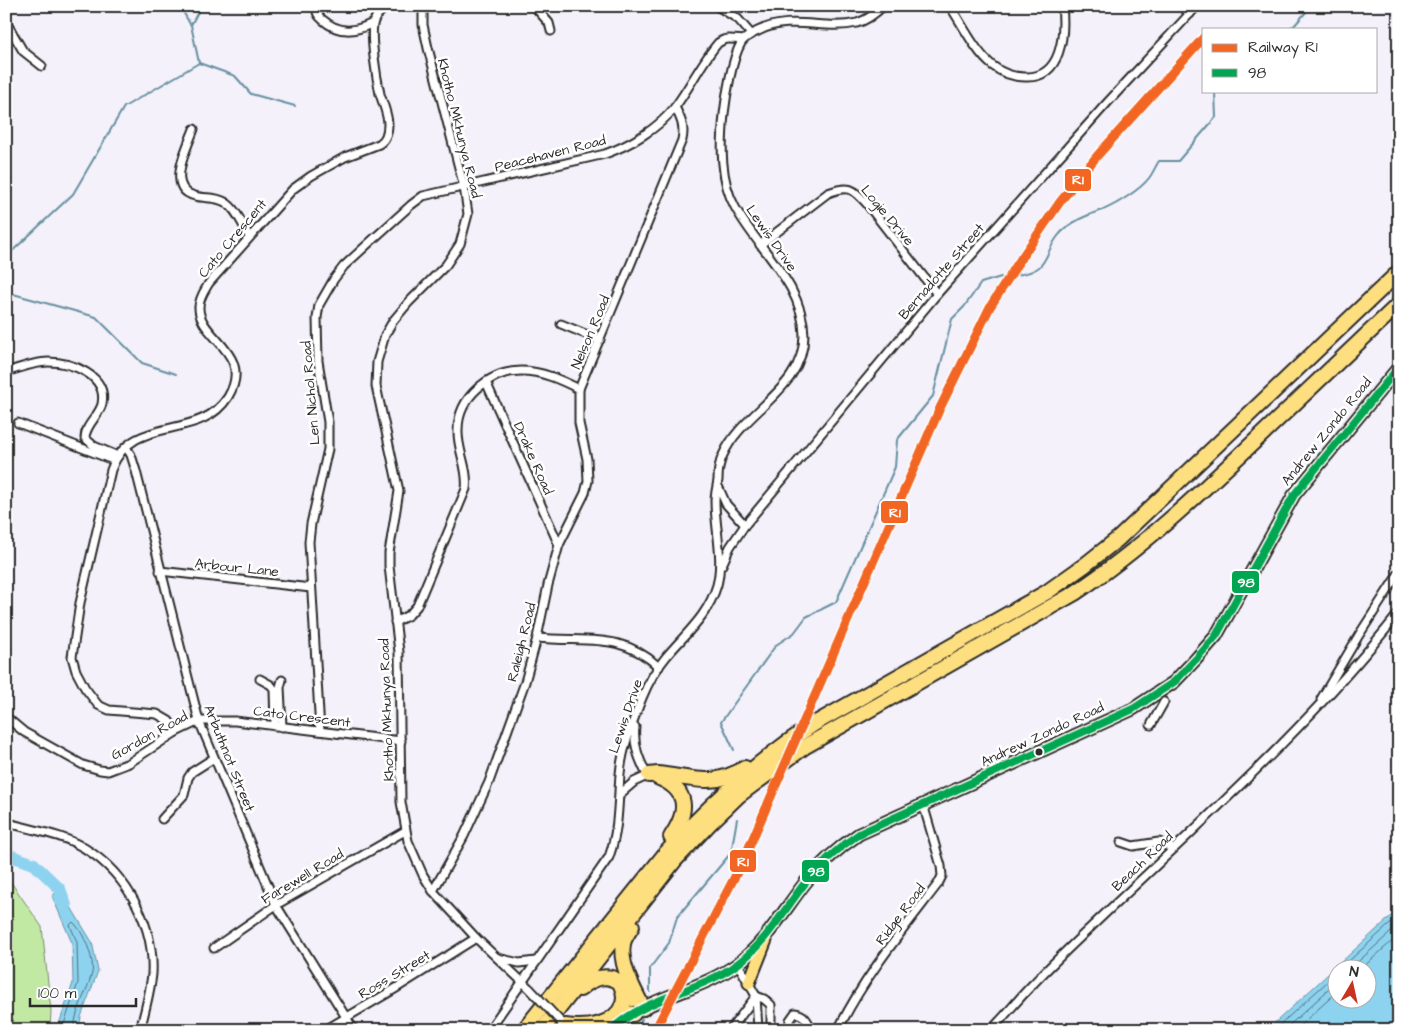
<svg xmlns="http://www.w3.org/2000/svg" width="1405" height="1036" viewBox="0 0 1405 1036" font-family="'Architects Daughter',sans-serif">
<style>
.pitch{fill:#c1e9a4;stroke:#768a68}
.water{fill:#8dd3ef;stroke:#6690a1;fill-rule:evenodd}
.lines{fill:none;stroke-linecap:round;stroke-linejoin:round}
.shore{stroke:#526e79;stroke-width:1}
.stream{stroke:#6690a1;stroke-width:2}
.river{stroke:#8dd3ef;stroke-width:12}
.street-casing{stroke:#2b2b2b;stroke-width:11}
.primary-casing{stroke:#2b2b2b;stroke-width:15}
.highway-casing{stroke:#2b2b2b;stroke-width:18}
.street{stroke:#fff;stroke-width:7}
.primary{stroke:#fedf80;stroke-width:11}
.highway{stroke:#fedf80;stroke-width:14}
.street-bridge-casing{stroke:#2b2b2b;stroke-width:11;stroke-linecap:butt}
.street-bridge{stroke:#fff;stroke-width:7}
.bus-1-casing{stroke:#fff;stroke-width:11}
.bus-1{stroke:#00a651;stroke-width:8}
.rail-1-casing{stroke:#fff;stroke-width:12}
.rail-1{stroke:#f26522;stroke-width:9}
.bus-dot{fill:#2b2b2b;stroke:#fff;stroke-width:2}
.labels{text-anchor:middle;stroke-width:5;stroke-linejoin:round;paint-order:stroke}
.street-label{font-size:14px;fill:#2b2b2b;stroke:#fff}
.line-badge{stroke:#fff;stroke-width:2}
.badge-label{font-size:14px;text-anchor:middle;font-weight:bold;fill:#fff}
</style>
<rect width="100%" height="100%" fill="#f4f1fa"/>
<filter id="ink" filterUnits="userSpaceOnUse"><feTurbulence type="fractalNoise" baseFrequency=".02" numOctaves="2"/><feDisplacementMap in="SourceGraphic" scale="10" xChannelSelector="R" yChannelSelector="G"/><feConvolveMatrix kernelMatrix="1 2 1 2 8 2 1 2 1" color-interpolation-filters="sRGB"/></filter>
<g filter="url(#ink)">
<path class="pitch" d="M6,875l36,52 9,84 -1,19h-44z"/>
<g class="water">
<path d="M60,889l32,53 6,29 -17,46 -2,13h-22l16,-47 -1,-40 -20,-47z"/>
<path d="M1399,909v121h-132zM1338,968h30v30h-30z"/>
</g>
<g class="lines">
<g class="shore">
<path d="M1341,968l58,-52"/>
<path d="M1351,968l48,-43"/>
<path d="M1362,968l37,-33"/>
<path d="M62,1030l16,-47 -1,-41 -7,-17 3,-3c10,9 22,37 19,51 -5,20 -17,36 -18,57"/>
<path d="M1274,1030l64,-58"/>
<path d="M1284,1030l54,-49"/>
<path d="M1295,1030l43,-39"/>
</g>
<g class="stream">
<path d="M180,6l10,18"/>
<path d="M1285,29l9,-3 12,-14 -1,-6"/>
<path d="M199,63l36,13 16,18 44,12"/>
<path d="M6,257l67,-63 51,-87 75,-44 -8,-38 10,-19"/>
<path d="M1017,275c33,-5 25,-18 41,-39 12,-15 30,-21 47,-27 12,-5 36,-20 44,-31 4,-5 6,-11 10,-17h19l38,-44 -1,-25 4,-1"/>
<path d="M6,292l90,25 46,46 34,11"/>
<path d="M734,750l-13,-28 55,-77 18,-12 12,-16 30,-15 59,-135 2,-27 36,-44 19,-77 12,-12 17,-24 20,-6"/>
<path d="M650,992v-24l19,-25 8,-26 54,-64 6,-34"/>
<path d="M637,1030l5,-11"/>
</g>
<path class="river" d="M6,854l28,10 26,25 6,16"/>
<g class="street-casing">
<g id="street">
<path d="M317,6c-1,7 1,10 6,14 16,14 32,12 50,3"/>
<path d="M423,6v19l5,23 36,139 4,27 -8,30 -14,21 -37,37 -16,19 -8,14 -8,27 -1,24 23,105 -10,62v13l10,86 2,150 7,39 15,34 10,16 43,47 54,51"/>
<path d="M534,6l15,17 2,8"/>
<path d="M717,6l21,13 13,15"/>
<path d="M950,6c12,18 26,47 43,60 9,7 20,11 32,11 37,2 40,-43 37,-71"/>
<path d="M1181,6l9,8"/>
<path d="M6,22l17,29 19,15"/>
<path d="M194,129c-7,19 -29,60 1,67 10,3 20,0 30,6 11,6 18,24 24,34"/>
<path d="M760,245l68,-52c21,-8 25,-5 39,11l70,90"/>
<path d="M561,324l39,16"/>
<path d="M6,372c14,-4 28,-10 42,-10 23,0 60,13 54,42 -3,12 -17,21 -17,34l9,8 24,10"/>
<path d="M486,382l73,163"/>
<path d="M18,423l97,38"/>
<path d="M126,447l5,8 5,16 63,250 77,184 78,125"/>
<path d="M718,486l8,18 19,21"/>
<path d="M722,565l8,-18 15,-22 192,-231 170,-191 90,-97"/>
<path d="M160,571l151,17"/>
<path d="M395,622l14,-7 8,-9 49,-117c3,-20 -9,-39 -8,-59 0,-33 32,-59 63,-59 21,0 40,9 58,18"/>
<path d="M537,638c48,5 83,-7 122,29"/>
<path d="M260,679l11,6 3,4 1,37"/>
<path d="M1321,699l38,-64 40,-62"/>
<path d="M6,717l18,15 59,33 17,5 8,1 21,-8 47,-31 23,-11h36l166,20"/>
<path d="M1151,725l13,-23"/>
<path d="M282,727l-2,-40 2,-7"/>
<path d="M635,727c-2,18 4,32 12,48"/>
<path d="M320,731l-11,-189 2,-18 17,-75v-27l-10,-61 -1,-43 2,-13 15,-26 10,-13 25,-23 42,-38 12,-9 182,-42c25,-9 53,-25 70,-47 15,-20 26,-44 43,-64 8,-6 15,-4 25,-3"/>
<path d="M176,732l-7,-11 -12,-7 -48,-4 -11,-5 -13,-17 -9,-17 -4,-14 8,-54 31,-133c21,-58 88,-27 117,-73 27,-45 -30,-59 -29,-90 0,-9 6,-17 10,-24l84,-94 18,-13 34,-19 34,-13c7,-4 9,-11 9,-20 0,-9 -5,-20 -8,-30 -3,-14 -11,-60 -6,-73 3,-8 9,-12 16,-15"/>
<path d="M620,794l14,-12 15,-7"/>
<path d="M162,819l22,-24 4,-17 4,-6 22,-14"/>
<path d="M6,822c23,8 48,10 69,21 47,23 80,78 77,131 -2,19 -7,37 -12,56"/>
<path d="M1121,842l12,4 26,-4 14,7"/>
<path d="M433,891l31,-55 25,-54 36,-100 12,-44 11,-53 11,-40 26,-52 3,-12 -1,-22 -8,-36v-34l103,-249c3,-13 -1,-21 -7,-33"/>
<path d="M214,948l62,-43 129,-74"/>
<path d="M498,958l21,5 17,-2"/>
<path d="M738,964l18,32 2,34"/>
<path d="M756,996l8,3 7,6v25"/>
<path d="M325,1030l68,-40 83,-52"/>
<path d="M489,1030l120,-173c10,-28 9,-54 11,-83 2,-26 13,-53 22,-76 6,-15 14,-29 24,-41 20,-24 42,-41 51,-72 7,-27 -2,-56 -2,-84 0,-7 2,-14 3,-21 0,-9 1,-17 5,-25 20,-45 81,-65 81,-120 -1,-52 -46,-85 -69,-128 -15,-27 -14,-62 -11,-93 2,-18 8,-55 17,-71 4,-6 11,-9 17,-12 34,-17 65,0 99,-8 10,-3 19,-10 26,-17"/>
<path d="M730,1030l26,-34"/>
<path d="M788,1030l2,-10 5,-7c10,1 13,9 17,17"/>
<path d="M838,1030c26,-53 64,-99 100,-146l4,-8 -1,-10 -18,-62"/>
<path d="M991,1030c15,-15 28,-32 43,-47 19,-20 38,-38 57,-56 106,-101 217,-199 308,-314"/>
</g>
</g>
<g class="primary-casing">
<g id="primary">
<path d="M749,983l17,-43"/>
<path d="M611,1030c35,-33 87,-38 125,-65 29,-21 48,-55 69,-82 16,-20 33,-35 54,-49l274,-125 41,-27 22,-23 20,-23 78,-141 105,-128"/>
</g>
</g>
<g class="highway-casing">
<g id="highway">
<path d="M649,775l9,-1c35,4 55,14 87,-6"/>
<path d="M657,777c33,13 31,35 14,60"/>
<path d="M632,926c-3,6 -8,11 -9,18 -4,21 11,45 20,64"/>
<path d="M580,989c20,-18 40,-16 52,10"/>
<path d="M615,1016l12,-3 6,1"/>
<path d="M565,1026c21,3 50,0 58,-22 2,-7 1,-13 -2,-19"/>
<path d="M524,1030l142,-177c44,-49 93,-93 148,-129l233,-132 38,-27 34,-27 280,-266"/>
<path d="M542,1030l133,-170 35,-37 29,-28 65,-48 271,-154c66,-44 123,-98 180,-152 48,-46 96,-91 144,-137"/>
</g>
</g>
<use href="#street" class="street"/>
<use href="#primary" class="primary"/>
<use href="#highway" class="highway"/>
<g class="street-bridge-casing">
<path id="street-bridge" d="M530,989l30,32"/>
</g>
<use href="#street-bridge" class="street-bridge"/>
<g class="bus-1-casing">
<path id="bus-1" d="M611,1030c35,-33 87,-38 125,-65 29,-21 48,-55 69,-82 16,-20 33,-35 54,-49l274,-125 41,-27 22,-23 20,-23 78,-141 105,-128"/>
</g>
<use href="#bus-1" class="bus-1"/>
<g class="rail-1-casing">
<path id="rail-1" d="M655,1030l88,-169 197,-453 50,-101 32,-50 38,-55 37,-46 107,-119"/>
</g>
<use href="#rail-1" class="rail-1"/>
</g>
</g>
<circle class="bus-dot" cx="1039" cy="752" r="4.5"/>
<g class="labels">
<g class="street-label">
<text transform="translate(460 128) rotate(76)" y="5">Khotho Mkhunya Road</text>
<text transform="translate(550 153) rotate(-14)" y="5">Peacehaven Road</text>
<text transform="translate(888 215) rotate(50)" y="5">Logie Drive</text>
<text transform="translate(232 238) rotate(-50)" y="5">Cato Crescent</text>
<text transform="translate(772 238) rotate(55)" y="5">Lewis Drive</text>
<text transform="translate(941 271) rotate(-49)" y="5">Bernadotte Street</text>
<text transform="translate(590 332) rotate(-67)" y="5">Nelson Road</text>
<text transform="translate(310 393) rotate(-95)" y="5">Len Nichol Road</text>
<text transform="translate(1326 431) rotate(-51)" y="5">Andrew Zondo Road</text>
<text transform="translate(534 458) rotate(66)" y="5">Drake Road</text>
<text transform="translate(237 567) rotate(6)" y="5">Arbour Lane</text>
<text transform="translate(521 642) rotate(-76)" y="5">Raleigh Road</text>
<text transform="translate(386 710) rotate(-92)" y="5">Khotho Mkhunya Road</text>
<text transform="translate(302 716) rotate(7)" y="5">Cato Crescent</text>
<text transform="translate(625 716) rotate(-71)" y="5">Lewis Drive</text>
<text transform="translate(1042 734) rotate(-25)" y="5">Andrew Zondo Road</text>
<text transform="translate(149 735) rotate(-29)" y="5">Gordon Road</text>
<text transform="translate(230 758) rotate(68)" y="5">Arbuthnot Street</text>
<text transform="translate(1142 861) rotate(-44)" y="5">Beach Road</text>
<text transform="translate(302 876) rotate(-31)" y="5">Farewell Road</text>
<text transform="translate(900 914) rotate(-53)" y="5">Ridge Road</text>
<text transform="translate(394 974) rotate(-31)" y="5">Ross Street</text>
</g>
</g>
<g class="line-badge">
<rect x="1064" y="168" width="28" height="24" rx="5" fill="#f26522"/>
<rect x="880" y="500" width="29" height="24" rx="5" fill="#f26522"/>
<rect x="1231" y="570" width="29" height="24" rx="5" fill="#00a651"/>
<rect x="729" y="849" width="28" height="24" rx="5" fill="#f26522"/>
<rect x="801" y="859" width="29" height="24" rx="5" fill="#00a651"/>
</g>
<g class="badge-label">
<text x="1078" y="184">R1</text>
<text x="895" y="517">R1</text>
<text x="1246" y="587">98</text>
<text x="743" y="866">R1</text>
<text x="816" y="876">98</text>
</g>
<rect width="1405" height="1036" fill="none" stroke="#fff" stroke-width="25"/>
<rect x="12" y="12" width="1380" height="1011" fill="none" stroke="#2b2b2b" stroke-width="2" filter="url(#ink)"/>
<rect x="1202" y="28" width="175" height="65" fill="#ffffff" stroke="#aaaaaa"/>
<rect x="1212" y="44" width="25" height="8" fill="#f26522" stroke="#aaaaaa"/>
<text x="1248" y="52" font-size="15" fill="#2b2b2b">Railway R1</text>
<rect x="1212" y="69" width="25" height="8" fill="#00a651" stroke="#aaaaaa"/>
<text x="1248" y="78" font-size="15" fill="#2b2b2b">98</text>
<g transform="translate(1352 984) rotate(9)"><circle r="24" fill="#ffffff" stroke="#aaaaaa"/>
<path d="M0-4L9 19L0 12L-9 19Z" fill="#c8321e"/>
<text y="-8" font-size="14" font-weight="bold" text-anchor="middle" fill="#2b2b2b">N</text>
</g>
<path d="M30 998v8h106v-8" fill="none" stroke="#2b2b2b" stroke-width="2.5"/>
<text x="38" y="998" font-size="15" fill="#2b2b2b" stroke="#ffffff" stroke-width="4" paint-order="stroke">100 m</text>
</svg>
